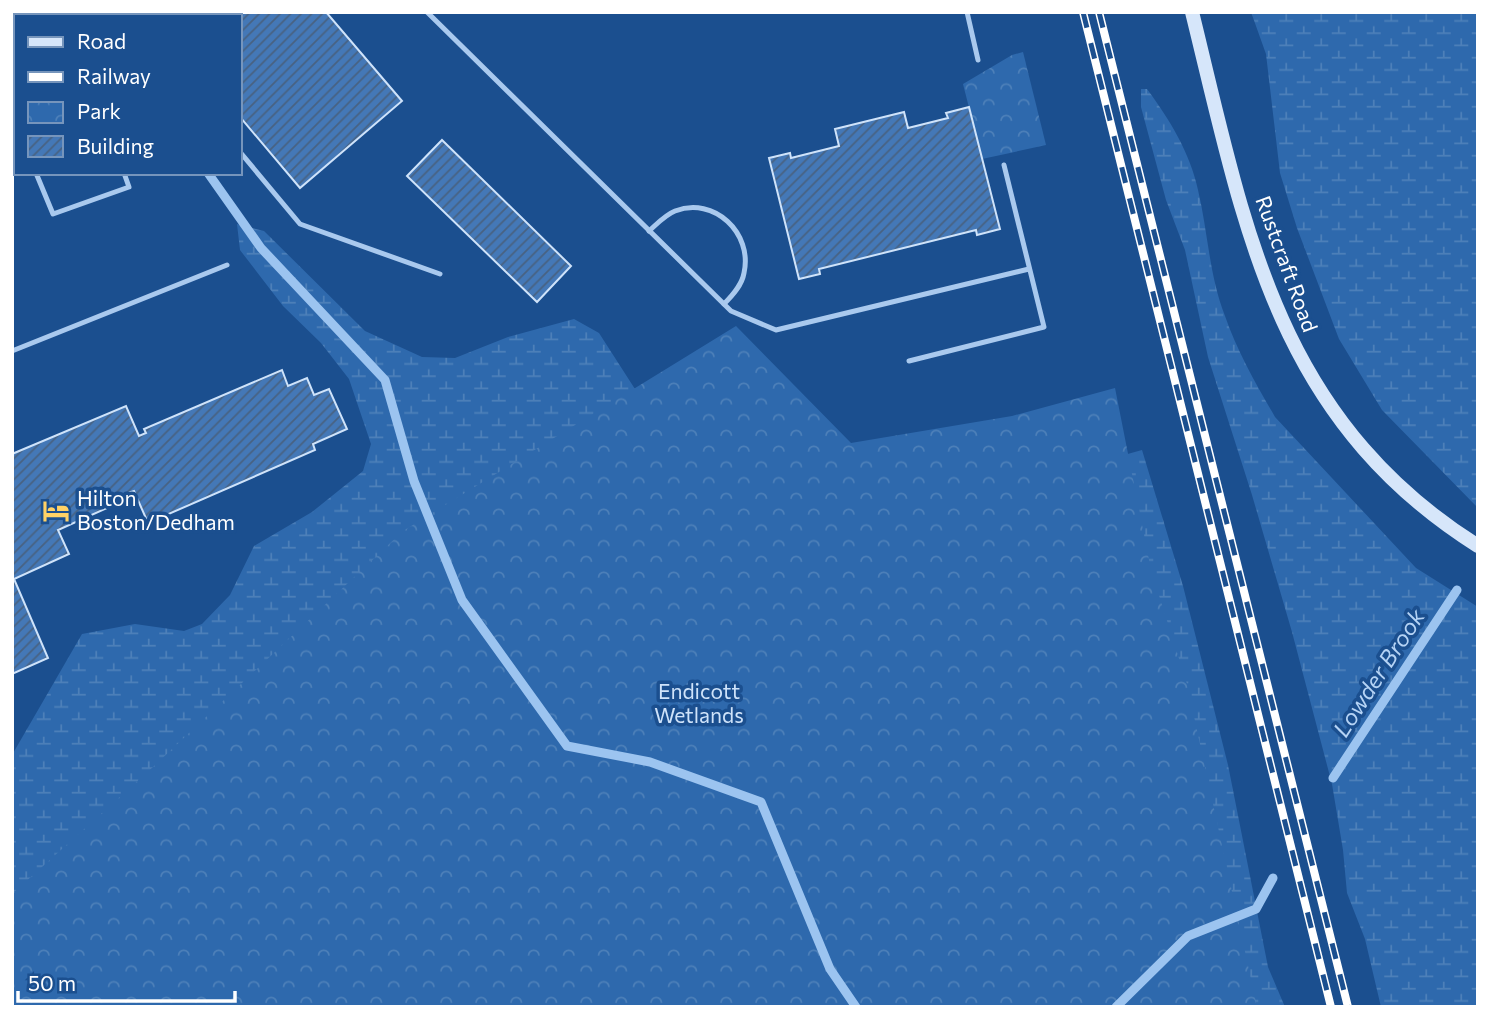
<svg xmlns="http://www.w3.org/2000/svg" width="1490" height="1019" viewBox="0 0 1490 1019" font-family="Commissioner,sans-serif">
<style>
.wetland{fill:url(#wetland-marsh)}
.park{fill:url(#park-crowns)}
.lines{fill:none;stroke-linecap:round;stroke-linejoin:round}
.stream{stroke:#9cc4f0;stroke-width:9}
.building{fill:url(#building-hatch);stroke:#cfe3fa;stroke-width:2}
.service{stroke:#a9c9ee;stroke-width:5}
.secondary{stroke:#d6e6fa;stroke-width:14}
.rail-casing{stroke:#fff;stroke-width:8}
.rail{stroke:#1b4f8f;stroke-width:5;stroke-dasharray:16;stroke-linecap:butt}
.labels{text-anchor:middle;stroke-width:7;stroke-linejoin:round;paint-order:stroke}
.street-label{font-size:21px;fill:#fff;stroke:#1b4f8f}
.poi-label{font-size:21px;fill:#fff;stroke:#1b4f8f;text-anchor:start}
.park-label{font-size:21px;fill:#cfe3fa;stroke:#1b4f8f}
.water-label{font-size:23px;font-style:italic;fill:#b5d3f5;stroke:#1b4f8f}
</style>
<defs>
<pattern id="wetland-marsh" width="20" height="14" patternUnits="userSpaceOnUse" patternTransform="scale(1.75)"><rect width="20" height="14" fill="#2e69ad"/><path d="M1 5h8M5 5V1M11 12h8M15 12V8" fill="none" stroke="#4d80b9"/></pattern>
<pattern id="park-crowns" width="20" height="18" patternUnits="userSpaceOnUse" patternTransform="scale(1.75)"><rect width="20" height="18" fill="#2e69ad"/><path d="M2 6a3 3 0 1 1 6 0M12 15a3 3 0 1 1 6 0" fill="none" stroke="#4d80b9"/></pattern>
<pattern id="building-hatch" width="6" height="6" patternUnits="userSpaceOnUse" patternTransform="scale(1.75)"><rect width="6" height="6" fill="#4478b7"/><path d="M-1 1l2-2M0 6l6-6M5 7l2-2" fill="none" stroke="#486282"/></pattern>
</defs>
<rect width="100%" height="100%" fill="#1b4f8f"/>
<g class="wetland">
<path d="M1251,12h227v496l-96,-98 -43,-71 -42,-111 -17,-55 -14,-119z"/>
<path d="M1141,89h6c23,31 43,64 51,101 10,42 11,85 27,126 12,35 32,70 50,101l141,151 62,39v400h-97l-16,-68 -18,-46 -4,-43 -11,-66 -40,-152 -40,-137 -44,-138 -23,-107 -19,-50 -25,-93z"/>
<path d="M237,224l27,7 101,100 57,26 33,1 53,-21 66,-18 25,14 52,81 380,67 111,-31 41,136 45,179 40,202 17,40h-1273v-252l70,-121 53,-10 49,7 18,-7 28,-29 24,-49 58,-34 51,-41 8,-27 -22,-65 -28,-36 -38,-37 -43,-56z"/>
</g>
<g class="park">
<path d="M1023,52l23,93 -64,14 -19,-75 49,-29z"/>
<path d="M736,326l115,117 161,-27 103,-28 36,182 36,114 70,323h-1245v-113l141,-127 250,-236z"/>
</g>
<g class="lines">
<g class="stream">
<path d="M208,173l53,75 124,132 29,101 48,119 105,146 83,16 111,40 69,167 26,38"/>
<path d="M1333,778l124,-188"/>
<path d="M1116,1007l72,-71 68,-27 17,-31"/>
</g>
</g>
<g class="building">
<path d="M201,12h125l76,89 -102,87 -60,-71v-101h-44z"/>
<path d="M969,107l31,122 -23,6 -1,-5 -157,39 1,5 -21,5 -30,-121 21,-5 1,5 48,-12 -4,-17 69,-17 4,16 40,-10 -2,-5z"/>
<path d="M442,140l129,126 -34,36 -130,-126z"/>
<path d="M282,370l6,16 19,-8 7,17 15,-6 18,40 -34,15 2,6 -167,73 -14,-32 -9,3 2,5 -69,31 11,24 -55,25 34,79 -36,16v-220l114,-48 13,30 7,-3 -2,-4z"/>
</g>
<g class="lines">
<g class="service">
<path d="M123,12l3,4"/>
<path d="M427,12l304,299 45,19 253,-61"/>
<path d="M967,12l11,48"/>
<path d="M105,16l10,-4"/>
<path d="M12,49l4,-1"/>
<path d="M12,117l4,9"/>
<path d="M240,152l60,72 140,50"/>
<path d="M36,173l17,41 76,-27 -5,-14"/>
<path d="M649,231c8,-7 16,-16 26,-20 39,-15 78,22 69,62 -2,12 -11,22 -20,31"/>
<path d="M12,351l215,-86"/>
<path d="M909,361l135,-34 -40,-162"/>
</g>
<path class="secondary" d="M1192,12c53,215 83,406 286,534"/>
<g class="rail-casing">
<g id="rail">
<path d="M1083,12l248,995"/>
<path d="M1099,12l249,995"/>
</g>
</g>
<use href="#rail" class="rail"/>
</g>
<defs>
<g id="hotel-bare" transform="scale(2.1)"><path d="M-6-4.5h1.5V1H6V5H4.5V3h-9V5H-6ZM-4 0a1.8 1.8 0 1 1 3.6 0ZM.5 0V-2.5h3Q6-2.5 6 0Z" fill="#ffd166" stroke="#1b4f8f" stroke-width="2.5" paint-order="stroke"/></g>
</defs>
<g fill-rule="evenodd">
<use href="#hotel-bare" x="56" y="511"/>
</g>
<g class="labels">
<g class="street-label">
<text transform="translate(1286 264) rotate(70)" y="7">Rustcraft Road</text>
</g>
<g class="poi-label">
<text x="77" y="506">Hilton<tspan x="77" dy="24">Boston/Dedham</tspan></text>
</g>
<g class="park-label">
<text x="699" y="699">Endicott<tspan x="699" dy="24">Wetlands</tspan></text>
</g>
<g class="water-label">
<text transform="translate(1379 673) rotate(-57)" y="8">Lowder Brook</text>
</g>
</g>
<rect width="1490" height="1019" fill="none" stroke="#ffffff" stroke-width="28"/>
<rect x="14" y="14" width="228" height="161" fill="#1b4f8f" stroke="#7695bc" stroke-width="2"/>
<rect x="28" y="37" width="35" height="10" fill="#d6e6fa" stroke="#7695bc" stroke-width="2"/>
<text x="77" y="49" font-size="21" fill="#ffffff">Road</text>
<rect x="28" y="72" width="35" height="10" fill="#ffffff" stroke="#7695bc" stroke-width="2"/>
<text x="77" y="84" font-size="21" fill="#ffffff">Railway</text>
<rect x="28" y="102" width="35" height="21" fill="url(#park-crowns)" stroke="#7695bc" stroke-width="2"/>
<text x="77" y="119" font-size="21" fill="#ffffff">Park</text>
<rect x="28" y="136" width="35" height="21" fill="url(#building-hatch)" stroke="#7695bc" stroke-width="2"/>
<text x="77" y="154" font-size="21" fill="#ffffff">Building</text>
<path d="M18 991v10h217v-10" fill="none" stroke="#ffffff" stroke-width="3.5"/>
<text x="28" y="991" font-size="21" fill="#ffffff" stroke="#1b4f8f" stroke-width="5" paint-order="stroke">50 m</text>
</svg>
